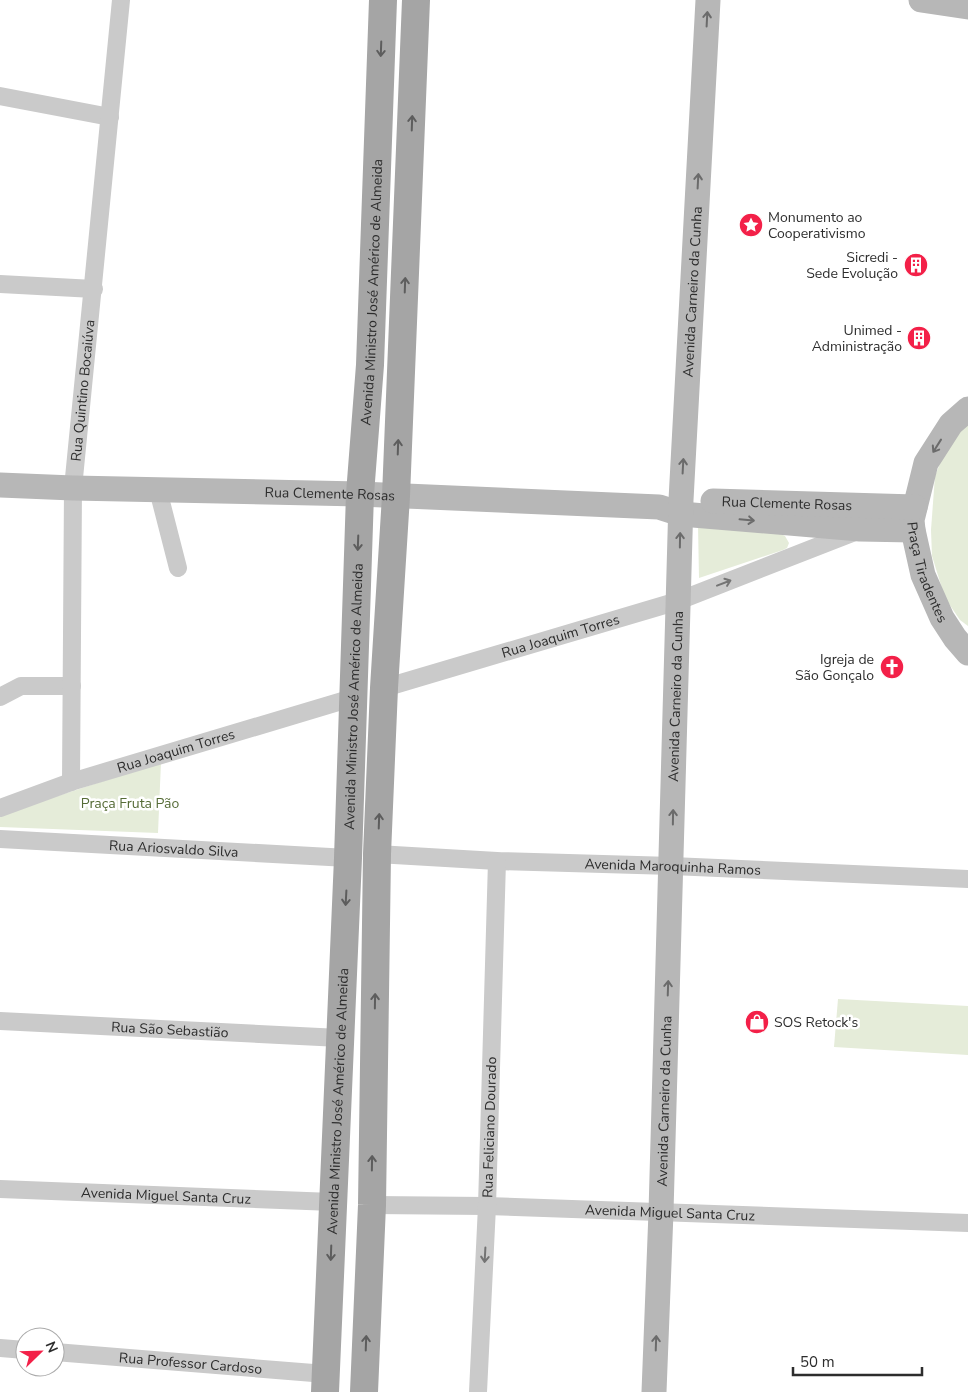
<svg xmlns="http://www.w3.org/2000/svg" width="968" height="1392" viewBox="0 0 968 1392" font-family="'Nunito Sans',sans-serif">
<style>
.green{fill:#e5ecd9}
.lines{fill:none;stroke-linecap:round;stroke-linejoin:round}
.street{stroke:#cacaca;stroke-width:18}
.secondary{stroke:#b7b7b7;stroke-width:25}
.primary{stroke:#a5a5a5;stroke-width:28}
.oneway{stroke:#6b6b6b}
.oneway2{stroke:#5d5d5d}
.oneway3{stroke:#747474}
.labels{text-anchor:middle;stroke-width:5;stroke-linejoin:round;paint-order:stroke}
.poi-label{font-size:14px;fill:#2d2d2d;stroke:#fff;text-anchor:end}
.street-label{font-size:14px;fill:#2d2d2d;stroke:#fff}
.park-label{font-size:14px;fill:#566c37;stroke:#fff}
</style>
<rect width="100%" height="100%" fill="#fff"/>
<g class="green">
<path d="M968,422v204l-8,-6 -15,-22 -13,-42 -1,-26 4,-54 14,-35z"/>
<path d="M698,525l83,9 4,2 4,7 -2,5 -4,2 -84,28z"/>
<path d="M161,762l-3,71 -158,-6v-12z"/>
<path d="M838,999l130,7v49l-134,-8z"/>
</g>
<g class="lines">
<g class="street">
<path d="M0,96l110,21"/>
<path d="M0,284l94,5"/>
<path d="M158,490l20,78"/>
<path id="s1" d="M384,688l294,-87 179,-70"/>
<path d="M0,697l21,-11h51"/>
<path id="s2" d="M71,782l2,-294 48,-488"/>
<path id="s3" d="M0,808l71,-26 281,-84"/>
<path id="s4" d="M0,839l348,19"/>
<path id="s5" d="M377,854l120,7 175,5 296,13"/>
<path id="s6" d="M0,1021l340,17"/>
<path id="s7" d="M0,1189l333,13"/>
<path id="s8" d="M372,1205l115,1 481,17"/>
<path d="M0,1348l25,2"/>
<path id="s9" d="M55,1352l271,22"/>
<path id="s10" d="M478,1392l9,-186 10,-345"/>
</g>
<g class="secondary">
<path d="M921,0l47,7"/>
<path id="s11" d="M968,409l-17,15 -25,39 -14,57 1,10 10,45 19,43 13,20 13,15"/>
<path id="s12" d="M0,485l73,3 287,6 299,13 22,7 179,15 53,1"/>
<path id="s13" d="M713,501l202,6"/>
<path id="s14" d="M654,1392l7,-180 20,-712 27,-500"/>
</g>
<g class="primary">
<path id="s15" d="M325,1392l23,-534 12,-364 10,-129 13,-365"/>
<path d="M364,1392l8,-187 5,-351 7,-166 12,-192 20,-496"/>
</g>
</g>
<defs><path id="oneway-shaft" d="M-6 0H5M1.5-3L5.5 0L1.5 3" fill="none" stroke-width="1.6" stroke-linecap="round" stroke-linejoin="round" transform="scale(1.25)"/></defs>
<g class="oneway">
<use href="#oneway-shaft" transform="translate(707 19) rotate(-87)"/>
<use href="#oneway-shaft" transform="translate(698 181) rotate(-87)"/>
<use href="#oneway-shaft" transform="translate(937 446) rotate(122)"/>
<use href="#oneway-shaft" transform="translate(683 466) rotate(-87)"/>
<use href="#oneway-shaft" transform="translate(747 520) rotate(5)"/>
<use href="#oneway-shaft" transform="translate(680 540) rotate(-89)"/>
<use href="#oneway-shaft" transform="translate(673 817) rotate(-89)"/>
<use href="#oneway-shaft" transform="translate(668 988) rotate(-88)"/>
<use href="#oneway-shaft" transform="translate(656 1343) rotate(-88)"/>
</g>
<g class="oneway2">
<use href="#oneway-shaft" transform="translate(381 49) rotate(92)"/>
<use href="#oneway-shaft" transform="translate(412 123) rotate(-88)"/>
<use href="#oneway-shaft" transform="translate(405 285) rotate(-88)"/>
<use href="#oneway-shaft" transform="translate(398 447) rotate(-88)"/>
<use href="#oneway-shaft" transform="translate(358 543) rotate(92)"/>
<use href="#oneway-shaft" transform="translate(379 821) rotate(-88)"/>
<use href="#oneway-shaft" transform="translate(346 898) rotate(93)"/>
<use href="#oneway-shaft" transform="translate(375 1001) rotate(-89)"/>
<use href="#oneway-shaft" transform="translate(372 1163) rotate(-89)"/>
<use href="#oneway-shaft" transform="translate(331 1253) rotate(92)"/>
<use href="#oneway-shaft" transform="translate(366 1343) rotate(-88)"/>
</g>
<g class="oneway3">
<use href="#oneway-shaft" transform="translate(724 583) rotate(-21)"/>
<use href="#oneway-shaft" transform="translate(485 1255) rotate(93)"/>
</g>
<defs>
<g id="sight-disc" transform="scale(1.25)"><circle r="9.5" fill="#f32048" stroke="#fff"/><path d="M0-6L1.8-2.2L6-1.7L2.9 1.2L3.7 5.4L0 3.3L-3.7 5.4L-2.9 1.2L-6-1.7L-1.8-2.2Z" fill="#fff"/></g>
<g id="building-disc" transform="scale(1.25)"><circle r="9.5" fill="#f32048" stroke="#fff"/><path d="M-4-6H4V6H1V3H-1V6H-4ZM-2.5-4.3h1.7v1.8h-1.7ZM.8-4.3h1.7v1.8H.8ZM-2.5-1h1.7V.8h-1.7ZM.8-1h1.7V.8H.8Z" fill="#fff"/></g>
<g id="church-disc" transform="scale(1.25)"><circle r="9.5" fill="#f32048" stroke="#fff"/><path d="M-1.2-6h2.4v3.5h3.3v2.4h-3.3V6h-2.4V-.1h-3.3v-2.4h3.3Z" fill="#fff"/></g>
<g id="shop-disc" transform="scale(1.25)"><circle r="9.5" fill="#f32048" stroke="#fff"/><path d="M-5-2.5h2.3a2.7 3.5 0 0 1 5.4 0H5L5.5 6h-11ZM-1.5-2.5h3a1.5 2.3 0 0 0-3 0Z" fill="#fff"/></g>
</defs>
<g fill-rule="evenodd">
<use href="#sight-disc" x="751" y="225"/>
<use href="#building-disc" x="916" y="265"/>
<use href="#building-disc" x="919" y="338"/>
<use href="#church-disc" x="892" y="667"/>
<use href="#shop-disc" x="757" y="1022"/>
</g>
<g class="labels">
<g class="poi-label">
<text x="768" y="222" text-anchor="start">Monumento ao<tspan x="768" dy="16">Cooperativismo</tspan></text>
<text x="898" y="262">Sicredi -<tspan x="898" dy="16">Sede Evolução</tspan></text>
<text x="902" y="335">Unimed -<tspan x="902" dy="16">Administração</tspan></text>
<text x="874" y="664">Igreja de<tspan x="874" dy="16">São Gonçalo</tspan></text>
<text x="774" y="1027" text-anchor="start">SOS Retock's</text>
</g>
<g class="street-label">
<text dy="5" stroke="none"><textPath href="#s15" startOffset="1101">Avenida Ministro José Américo de Almeida</textPath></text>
<text dy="5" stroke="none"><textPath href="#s14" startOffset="1101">Avenida Carneiro da Cunha</textPath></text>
<text dy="5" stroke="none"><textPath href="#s2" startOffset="392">Rua Quintino Bocaiúva</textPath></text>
<text dy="5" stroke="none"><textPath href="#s12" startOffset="330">Rua Clemente Rosas</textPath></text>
<text dy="5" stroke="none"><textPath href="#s13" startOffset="74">Rua Clemente Rosas</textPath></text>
<text dy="5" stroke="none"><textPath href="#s11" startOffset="182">Praça Tiradentes</textPath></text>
<text dy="5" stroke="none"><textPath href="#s1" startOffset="184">Rua Joaquim Torres</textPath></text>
<text dy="5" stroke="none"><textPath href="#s15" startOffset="696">Avenida Ministro José Américo de Almeida</textPath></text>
<text dy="5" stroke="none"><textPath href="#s14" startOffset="696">Avenida Carneiro da Cunha</textPath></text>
<text dy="5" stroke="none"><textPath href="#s3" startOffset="185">Rua Joaquim Torres</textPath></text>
<text dy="5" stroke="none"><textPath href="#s4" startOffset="174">Rua Ariosvaldo Silva</textPath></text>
<text dy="5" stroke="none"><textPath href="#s5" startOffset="296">Avenida Maroquinha Ramos</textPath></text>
<text dy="5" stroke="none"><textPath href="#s6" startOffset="170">Rua São Sebastião</textPath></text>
<text dy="5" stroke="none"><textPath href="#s15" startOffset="291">Avenida Ministro José Américo de Almeida</textPath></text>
<text dy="5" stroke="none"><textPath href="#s14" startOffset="291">Avenida Carneiro da Cunha</textPath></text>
<text dy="5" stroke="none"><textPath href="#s10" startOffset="265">Rua Feliciano Dourado</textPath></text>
<text dy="5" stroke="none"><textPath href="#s7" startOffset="166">Avenida Miguel Santa Cruz</textPath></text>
<text dy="5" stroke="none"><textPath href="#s8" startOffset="298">Avenida Miguel Santa Cruz</textPath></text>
<text dy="5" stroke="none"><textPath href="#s9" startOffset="136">Rua Professor Cardoso</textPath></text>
</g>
<g class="park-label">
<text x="130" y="808">Praça Fruta Pão</text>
</g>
</g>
<g transform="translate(40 1352) rotate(67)"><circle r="24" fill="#ffffff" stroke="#ababab"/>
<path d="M0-4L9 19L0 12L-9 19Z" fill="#f32048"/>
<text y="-8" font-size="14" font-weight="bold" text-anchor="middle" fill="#2d2d2d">N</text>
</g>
<path d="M793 1367v8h129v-8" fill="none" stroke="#2d2d2d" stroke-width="2.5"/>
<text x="800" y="1367" font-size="15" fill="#2d2d2d" stroke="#ffffff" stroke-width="4" paint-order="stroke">50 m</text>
</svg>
